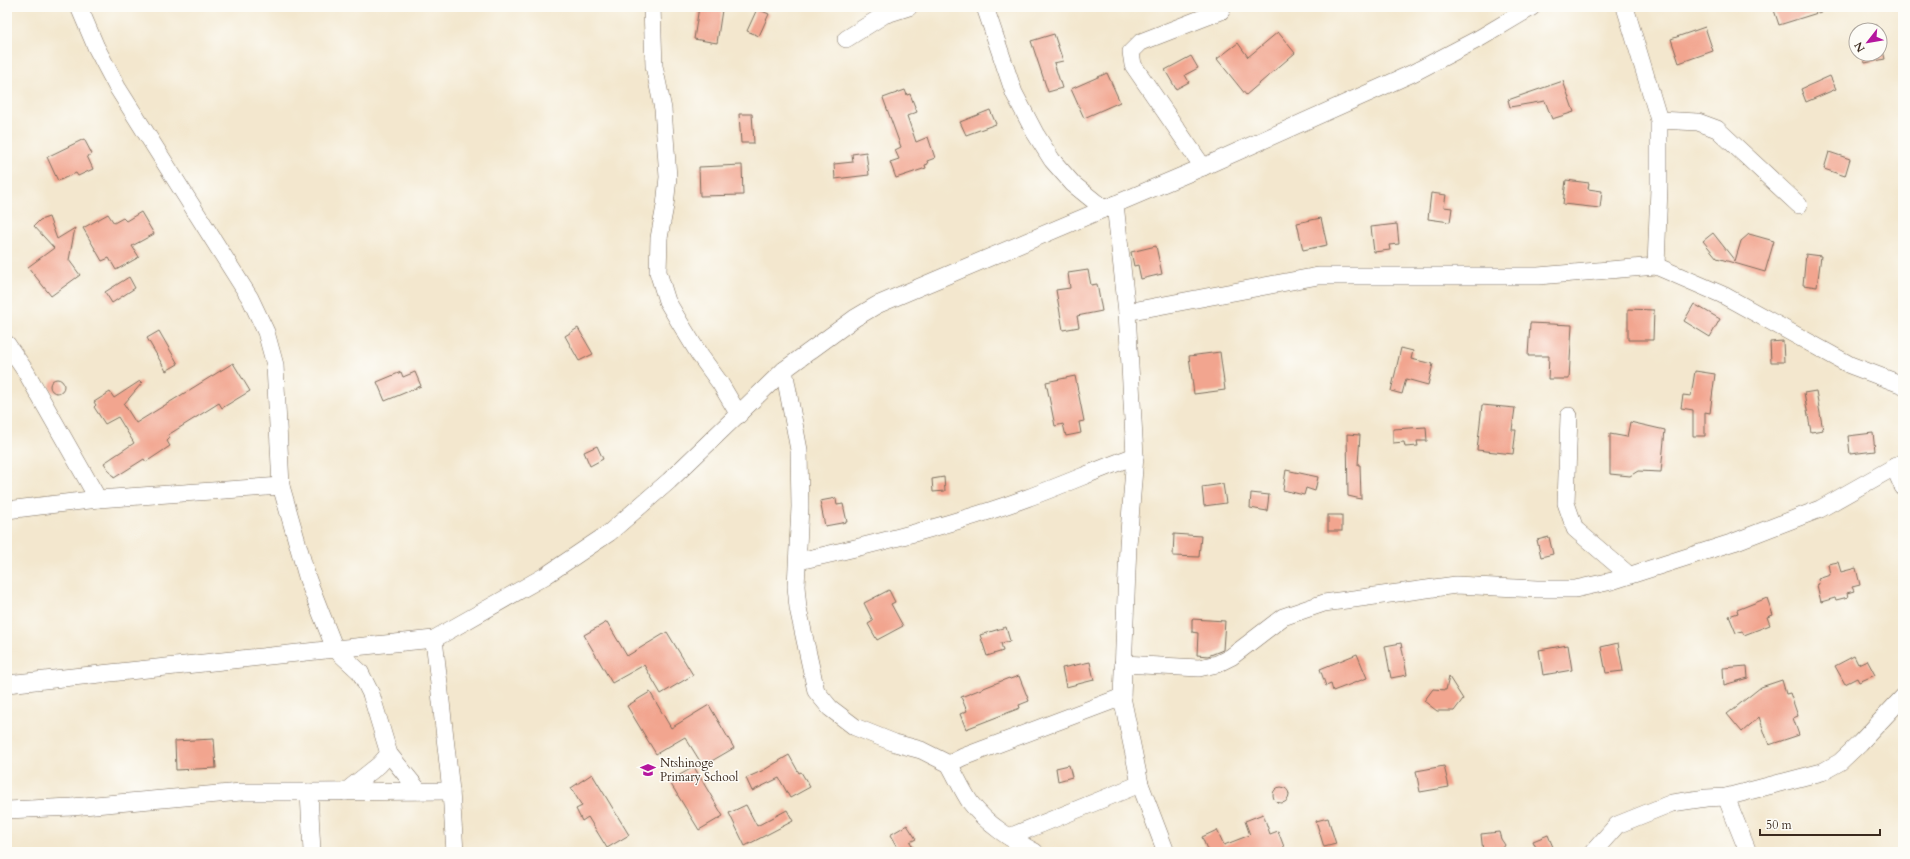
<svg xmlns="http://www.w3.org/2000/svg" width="1910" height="859" viewBox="0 0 1910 859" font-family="Cardo,serif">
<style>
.building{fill:#f2a58f}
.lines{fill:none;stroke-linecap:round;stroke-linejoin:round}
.minor-casing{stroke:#7b6c5c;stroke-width:18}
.minor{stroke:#fff;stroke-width:17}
.labels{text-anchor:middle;stroke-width:3;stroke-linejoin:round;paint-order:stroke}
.poi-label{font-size:12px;fill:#3b2a1e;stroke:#fdfcf7;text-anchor:start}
</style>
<rect width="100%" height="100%" fill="#fdfcf7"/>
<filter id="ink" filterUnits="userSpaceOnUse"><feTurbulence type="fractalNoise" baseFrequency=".025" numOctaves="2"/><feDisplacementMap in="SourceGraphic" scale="8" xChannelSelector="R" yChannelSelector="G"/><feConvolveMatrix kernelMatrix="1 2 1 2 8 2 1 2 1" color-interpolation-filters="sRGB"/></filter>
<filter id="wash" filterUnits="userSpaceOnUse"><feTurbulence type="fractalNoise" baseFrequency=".012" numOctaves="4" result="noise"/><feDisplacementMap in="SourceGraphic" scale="16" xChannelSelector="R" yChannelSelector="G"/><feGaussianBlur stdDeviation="0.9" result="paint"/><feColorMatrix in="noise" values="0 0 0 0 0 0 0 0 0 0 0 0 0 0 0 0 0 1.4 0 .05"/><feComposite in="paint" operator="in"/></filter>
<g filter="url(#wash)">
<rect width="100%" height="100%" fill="#f3e7ce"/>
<g id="blocks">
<g class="building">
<path d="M699,7l23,3 -5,33 -23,-4z"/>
<path d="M1773,7h53l1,3 -48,15z"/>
<path d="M757,9l12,5 -10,22 -12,-5z"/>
<path d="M1877,25l1,5h-21v-1z"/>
<path d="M1705,27l8,24 -34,12 -8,-24z"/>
<path d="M1278,32l17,21 -49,42 -29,-36 21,-16 10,14z"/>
<path d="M1054,34l9,27 -9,2 8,25 -14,4 -17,-51z"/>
<path d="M1880,39l5,20 -20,4 -2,-9h17z"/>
<path d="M1191,56l7,12 -13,7 4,7 -13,7 -11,-19z"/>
<path d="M1107,73l13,29 -36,16 -13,-29z"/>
<path d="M1830,76l6,13 -30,13 -5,-13z"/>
<path d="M1563,81l11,31 -22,7 -7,-18 -35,6 -2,-7z"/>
<path d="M905,90l2,5 3,-1 7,18 -10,4 9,26 12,-5 7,21 -8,3 1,3 -3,1 1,3 -30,10 -6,-16 9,-3 -4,-9 6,-3 -18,-49z"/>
<path d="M990,110l6,14 -30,11 -6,-13z"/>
<path d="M739,114h13l2,29h-13z"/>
<path d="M84,139l8,15 -5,2 6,13 -15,7 -2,-3 -18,8 -11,-24z"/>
<path d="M866,152l3,23 -34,4 -1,-15 19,-2 -1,-8z"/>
<path d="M1829,152l21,7 -5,17 -21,-7z"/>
<path d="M742,165l1,30 -43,1 -1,-29z"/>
<path d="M1566,180l23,3 -1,6 14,2 -2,17 -37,-4z"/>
<path d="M1431,193l15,2 -2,12 8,1 -2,14 -22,-3z"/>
<path d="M141,212l13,22 -22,12 7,11 -23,13 -7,-12 -7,3 -19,-33 25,-14 6,9 9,-5 3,3z"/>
<path d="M49,217l8,22 18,-11 -6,32 11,15 -29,21 -23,-29 26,-19 -20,-22 6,-6z"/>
<path d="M1321,218l6,27 -24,5 -6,-27z"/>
<path d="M1397,224l2,20 -10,1 1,5 -16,2 -3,-25z"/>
<path d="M1713,233l22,28 6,-20 8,-7 25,7 -9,31 -48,-14 -14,-17z"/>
<path d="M1156,246l6,28 -21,5 -3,-14 -4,1 -3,-14z"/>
<path d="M1806,254l15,2 -4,31 -14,-2z"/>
<path d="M1088,270l3,15 6,-1 5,27 -25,5 2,11 -16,3 -7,-40 14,-2 -2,-15z"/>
<path d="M129,277l6,11 -23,15 -7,-11z"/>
<path d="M1694,304l26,15 -10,18 -26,-16z"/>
<path d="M1628,309l26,1 -1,30h-25z"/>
<path d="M1530,323l42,2 -3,54h-21l1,-23h-21z"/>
<path d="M578,328l15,26 -14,7 -14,-25z"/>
<path d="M159,331l19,33 -12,7 -19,-33z"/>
<path d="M1783,341l1,21h-13l-1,-20z"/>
<path d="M1401,348l12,3 -2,8 22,5 -5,21 -22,-6 -4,15 -11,-3z"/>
<path d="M1220,352l5,38 -31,4 -5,-38z"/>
<path d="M233,363l17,28 -28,17 -3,-5 -51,32 2,3 -3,3 3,5 -24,16 -2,-3 -30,19 -10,-15 30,-20 -16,-26 -13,7 -11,-17 2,-2 -2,-3 16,-10 4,6 26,-17 2,2 -18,21 12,19z"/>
<path d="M1695,371l20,3 -5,39 -5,-1v24h-12v-26l-12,-2 2,-13 8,1z"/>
<path d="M401,372l2,5 12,-5 6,14 -36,15 -8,-19z"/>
<path d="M1075,376l9,45 -5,1 2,11 -15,3 -3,-12 -8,2 -9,-44z"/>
<circle cx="57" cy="386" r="7"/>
<path d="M1816,391l7,39 -12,2 -7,-39z"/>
<path d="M1482,405l33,3 -3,22h4l-3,24 -36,-4z"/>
<path d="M1630,422l35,8 -4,42 -23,-1 -8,5 -20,-2v-40l17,3z"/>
<path d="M1426,427l1,14h-10l1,5 -13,1 -1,-5 -11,1v-14z"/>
<path d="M1873,433l2,18 -25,3 -2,-18z"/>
<path d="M1347,434l13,1 -2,30h2l1,34 -13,-3z"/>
<path d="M597,446l6,13 -13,7 -6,-14z"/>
<path d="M1286,470l32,7 -3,14 -9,-3 -2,7 -21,-5z"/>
<path d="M944,477l1,14 -12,1 -1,-13z"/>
<path d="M1223,484l3,19 -22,3 -2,-19z"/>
<path d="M1251,493l18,2 -2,16 -17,-3z"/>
<path d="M836,498l1,7 6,-1 4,18 -22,4 -5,-25z"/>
<rect x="1328" y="515" width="14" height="16"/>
<path d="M1174,534l27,2 -2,21 -26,-1z"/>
<path d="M1549,537l4,17 -12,3 -4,-17z"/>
<path d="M1838,562l3,10 15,-4 4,17 -8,2 2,4 -7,2 1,4 -12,3 -1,-2 -14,4 -4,-17 2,-1 -1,-5 12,-4 -2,-11z"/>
<path d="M889,590l6,12 -4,2 12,22 -26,14 -9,-16 5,-3 -9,-18z"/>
<path d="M1767,598l6,17 -6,2 3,8 -26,10 -2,-4 -6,2 -7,-17 9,-3 -1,-3z"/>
<path d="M1192,619l33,2 -2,29 -15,6 -11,-1 1,-22 -6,-1z"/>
<path d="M607,622l20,34 40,-24 26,43 -32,19 -17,-29 -32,18 -28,-48z"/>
<path d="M1006,627l4,14 -9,2 2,8 -16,5 -7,-21z"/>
<path d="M1401,643l6,32 -16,3 -6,-32z"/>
<path d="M1618,643l5,28 -17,2 -5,-26z"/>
<path d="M1568,645l4,25 -29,5 -4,-25z"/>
<path d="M1357,654l10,24 -34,13 -2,-7 -5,2 -6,-17z"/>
<path d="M1854,656l4,8 9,-4 8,15 -16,7 -2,-4 -12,6 -10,-18z"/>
<path d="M1090,662l4,18 -28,7 -4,-19z"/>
<path d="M1747,666l1,12 -24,7 -1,-17z"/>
<path d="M1019,676l10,25 -10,4 1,3 -54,21 -6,-15 7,-3 -6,-14 48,-19 1,1z"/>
<path d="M1449,677l14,22 -9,12h-17l-13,-10 9,-12 13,1z"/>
<path d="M1782,680l4,14 4,-1 8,23 -5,2 6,17 -30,10 -10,-28 -17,15 -15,-18 34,-27z"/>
<path d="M650,692l21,36 38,-23 25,43 -31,18 -18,-29 -29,17 -29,-48z"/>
<path d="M214,739l2,29 -40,2 -1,-29z"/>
<path d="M789,755l10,18 2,-1 9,15 -20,11 -11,-20 -27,13 -6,-13 18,-8z"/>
<path d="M1069,765l3,12 -14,4 -2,-13z"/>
<path d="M1444,766l5,21 -29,5 -4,-21z"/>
<path d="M694,767l29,49 -24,14 -30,-49z"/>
<path d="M592,774l37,61 -22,13 -19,-31 -6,4 -6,-12 6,-3 -11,-18z"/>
<circle cx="1281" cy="795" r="8"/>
<path d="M746,805l11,21 30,-16 6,11 -48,25 -16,-33z"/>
<path d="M1263,814l7,20 8,-3 8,21h-78l-6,-15 15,-7 7,15 26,-10 -5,-14z"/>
<path d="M1328,818l8,26 -12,3 -8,-26z"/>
<path d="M907,825l9,14 -6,3 6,10h-16l-10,-17z"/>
<path d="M1499,832l2,7 4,6 -3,5 -4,2h-15l-2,-18z"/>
<path d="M1548,835l7,17h-17l-5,-11z"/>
</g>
</g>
</g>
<g filter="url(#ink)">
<use href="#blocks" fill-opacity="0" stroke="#7b6c5c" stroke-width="1"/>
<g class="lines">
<g class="minor-casing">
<g id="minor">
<path d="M79,7l17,40 21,40 133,211 16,34 9,33 6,121 27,94 27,69 99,-10 111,-63 64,-43 60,-52 115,-111 71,-52 22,-13 326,-138 210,-94 67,-35 52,-31"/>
<path d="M652,7l2,59 9,43 5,68 -3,29 -6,32 -1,34 9,29 13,22 19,31 21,29 19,32"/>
<path d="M985,7l29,86 21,40 17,27 21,24 31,25"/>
<path d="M1625,7l34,113v68l-3,78"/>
<path d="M846,39l38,-24 25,-8"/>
<path d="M1659,120l39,2 19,7 82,76"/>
<path d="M1203,167l-70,-102 -2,-13 10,-10 80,-31 2,-4"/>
<path d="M1115,204l12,108 191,-36h220l118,-10 67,29 127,70 53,20"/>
<path d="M1127,312l8,144 -7,89 -6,152 18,87 26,68"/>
<path d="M7,344l19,28 72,127 183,-13"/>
<path d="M784,370l15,80 1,57 -4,79 2,22 18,83 14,17 25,19 40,16 26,7 28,14 14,-7 159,-60"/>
<path d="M1569,416l-3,87 9,26 54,46"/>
<path d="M1894,467l9,20"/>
<path d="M7,510l91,-11"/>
<path d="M799,561c77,-17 154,-36 228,-63 36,-13 72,-29 108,-42"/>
<path d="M434,639l17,152 4,61"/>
<path d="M1123,664l76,4 18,-4 14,-7 52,-40 41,-14 132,-18 81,4h38l37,-8 122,-39 86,-33 83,-47"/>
<path d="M7,684l328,-35 25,23 11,22 18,60 30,37"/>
<path d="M949,764c7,12 13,26 21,38 17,23 41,37 65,50"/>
<path d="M345,792l34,-27 10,-11"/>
<path d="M1726,797l22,55"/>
<path d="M7,810l65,-3 169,-15h68"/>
<path d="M1009,837l131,-53"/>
<path d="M312,852l-3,-60 142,-1"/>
<path d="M1593,852l24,-27 55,-22 34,-5 20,-1 96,-25 18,-10 20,-19 43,-46"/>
</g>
</g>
<use href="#minor" class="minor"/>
</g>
</g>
<defs>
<g id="school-bare" transform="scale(1.2)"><path d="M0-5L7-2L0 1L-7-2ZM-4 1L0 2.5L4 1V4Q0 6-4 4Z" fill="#b5179e" stroke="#fdfcf7" stroke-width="2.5" paint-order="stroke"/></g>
</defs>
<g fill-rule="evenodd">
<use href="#school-bare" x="648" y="770"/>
</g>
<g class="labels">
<g class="poi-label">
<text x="660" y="767">Ntshinoge<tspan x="660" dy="14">Primary School</tspan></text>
</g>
</g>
<rect width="1910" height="859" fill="none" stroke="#fdfcf7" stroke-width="24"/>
<g transform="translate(1868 42) rotate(239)"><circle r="19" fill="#fdfcf7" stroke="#afa8a0"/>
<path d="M0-3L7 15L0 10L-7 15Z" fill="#b5179e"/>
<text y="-6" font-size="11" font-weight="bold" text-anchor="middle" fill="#3b2a1e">N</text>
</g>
<path d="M1760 829v6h120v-6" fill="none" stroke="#3b2a1e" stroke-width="2"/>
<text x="1766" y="829" font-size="12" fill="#3b2a1e" stroke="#fdfcf7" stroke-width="3" paint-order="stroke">50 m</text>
</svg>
